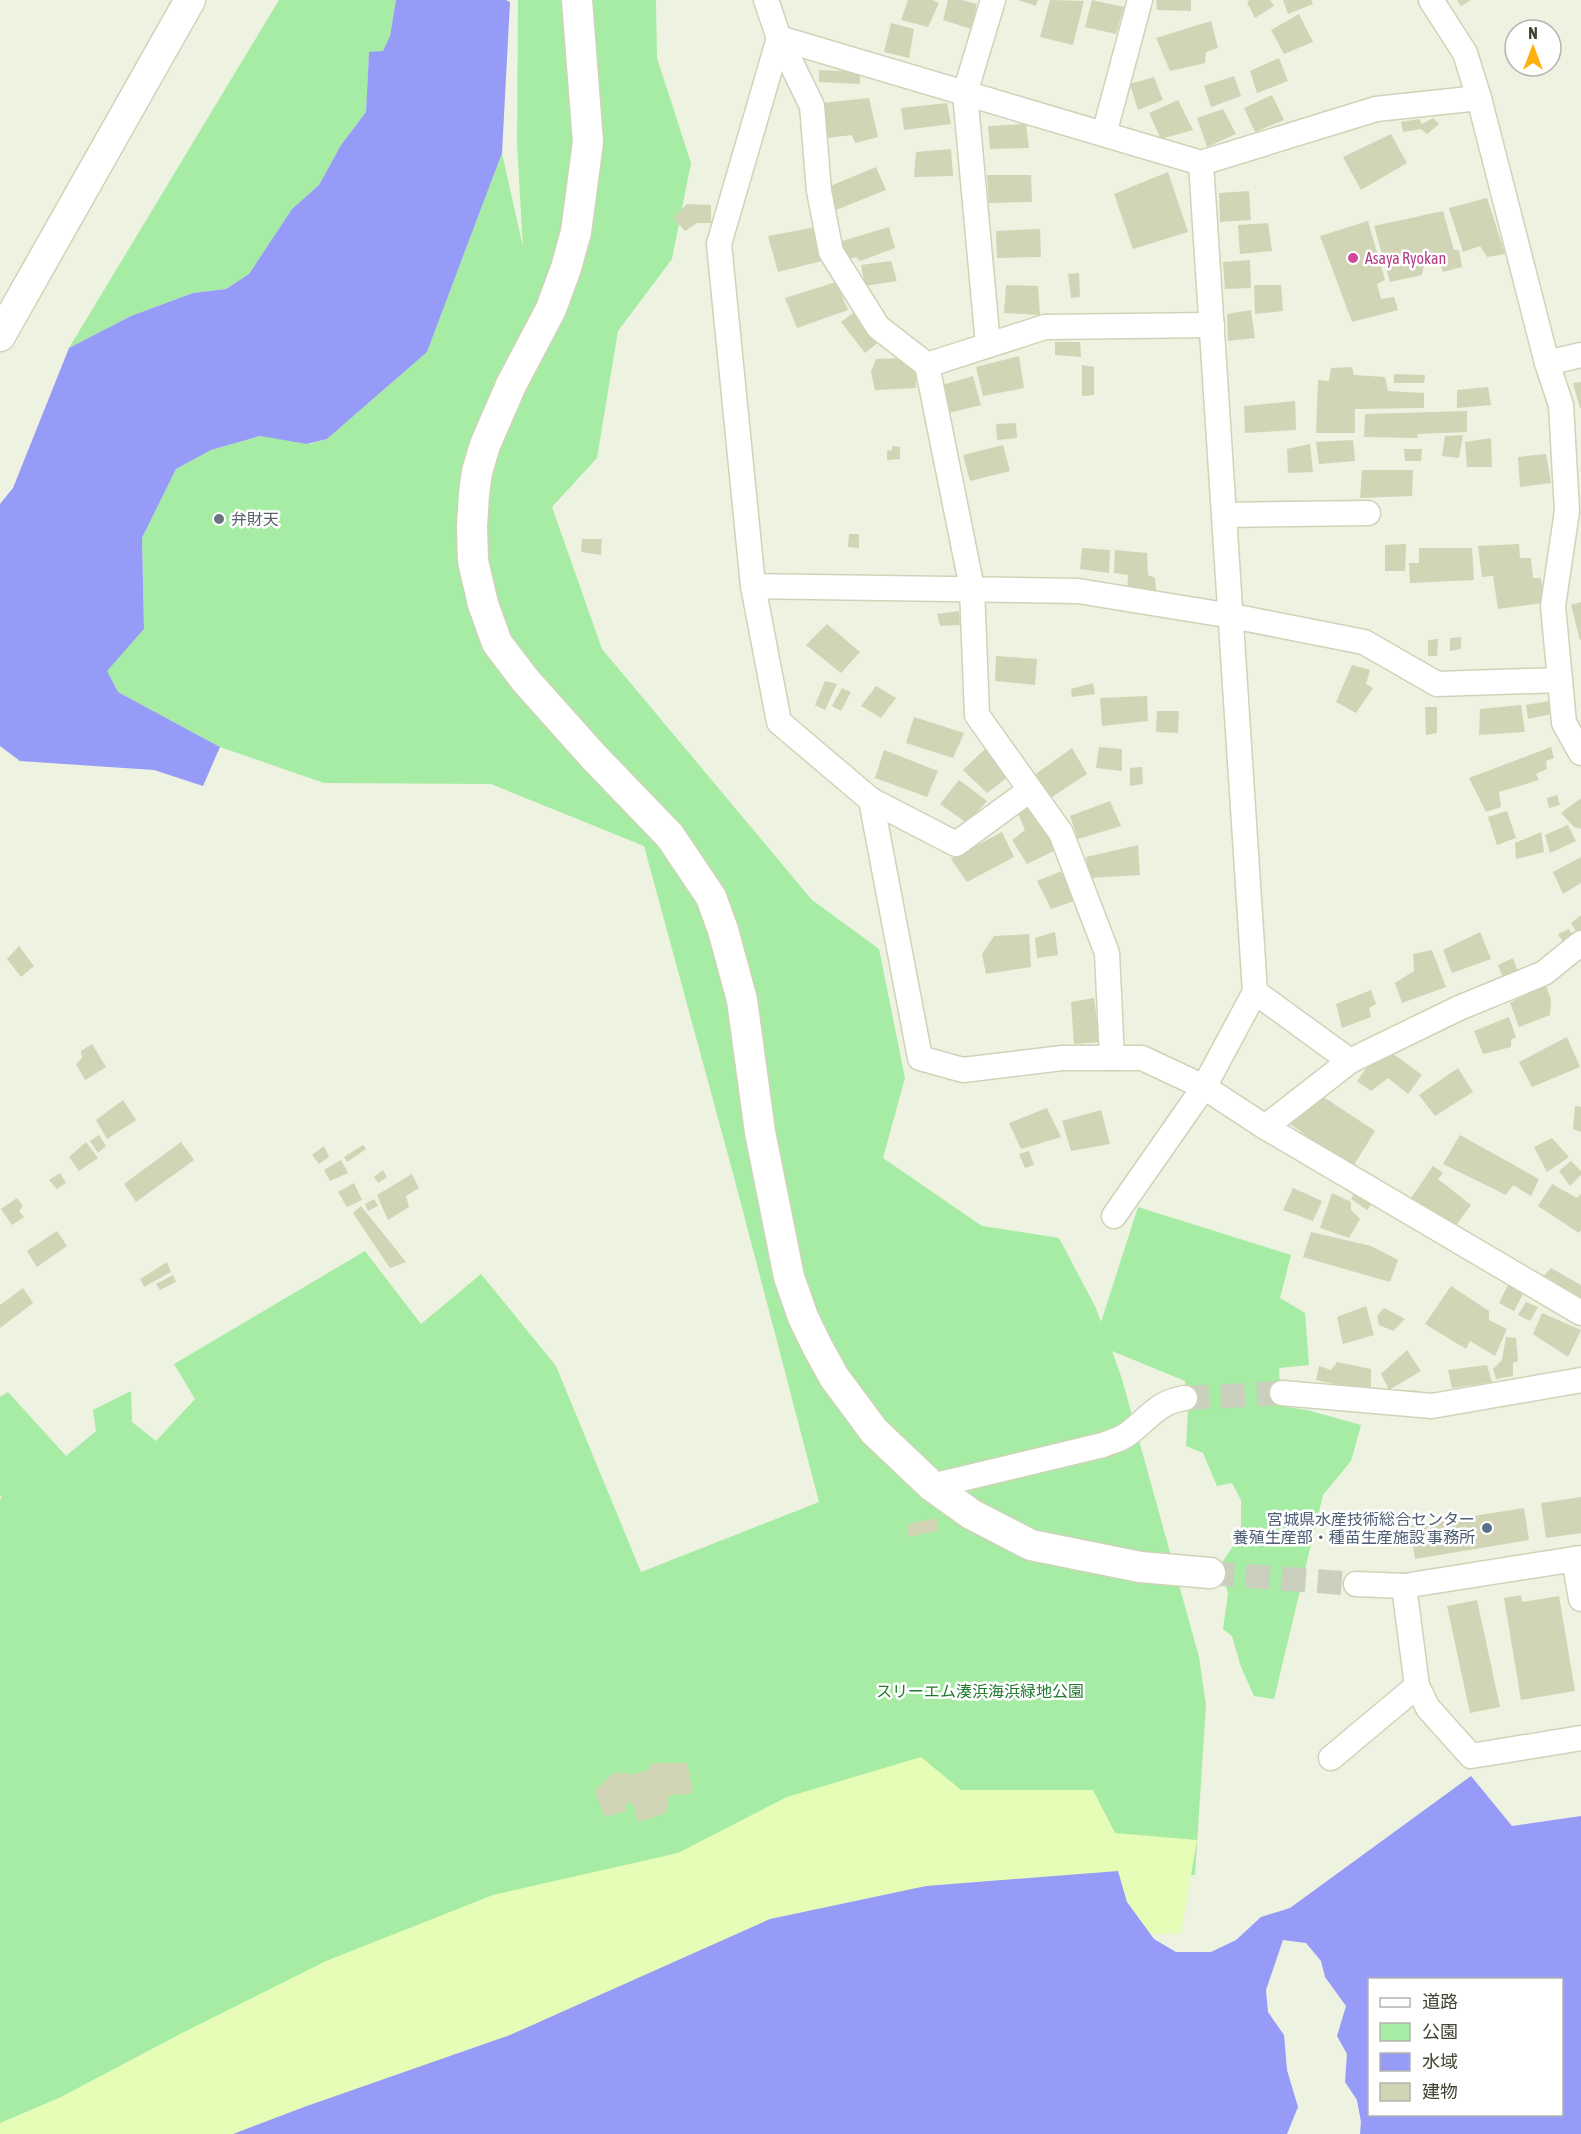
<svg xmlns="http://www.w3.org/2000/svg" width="1581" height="2134" viewBox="0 0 1581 2134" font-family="'Asap Condensed','Noto Sans JP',sans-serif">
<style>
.green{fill:#a6eca4}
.sand{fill:#e6fdb7}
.water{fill:#959bf7;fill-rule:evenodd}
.building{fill:#d1d4b5}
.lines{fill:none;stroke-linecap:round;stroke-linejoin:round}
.minor-tunnel{stroke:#cbcfbe;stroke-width:24;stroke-dasharray:24 12;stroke-linecap:butt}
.minor-casing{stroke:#ced4b7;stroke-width:27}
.tertiary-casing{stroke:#ced4b7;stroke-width:33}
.minor{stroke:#fff;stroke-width:24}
.tertiary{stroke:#fff;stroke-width:30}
.hotel-dot{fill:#d1479c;stroke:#fff;stroke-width:2}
.worship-dot{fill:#6b7280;stroke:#fff;stroke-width:2}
.service-dot{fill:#5c6f8a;stroke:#fff;stroke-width:2}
.labels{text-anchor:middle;stroke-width:5;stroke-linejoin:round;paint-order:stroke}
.hotel-label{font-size:16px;fill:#b23c85;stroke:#fff;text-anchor:start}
.worship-label{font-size:16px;fill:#5b616d;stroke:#fff;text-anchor:start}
.service-label{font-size:16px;fill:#4e5e75;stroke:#fff;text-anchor:end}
.park-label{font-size:16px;fill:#207a2d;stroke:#fff}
</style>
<rect width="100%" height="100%" fill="#eef2e1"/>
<g class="green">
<path d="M279,0h117l-6,36 -7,16h-14l-3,60 -25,33 -22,40 -27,24 -43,65 -23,15 -33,4 -62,23 -62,32z"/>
<path d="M518,0h138l1,58 34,105 -19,96 -54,72 -21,127 -45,49 50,142 210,251 67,49 26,129 -22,80 99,68 77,12 37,70 5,14 37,-115 153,48 -11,43 25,15 4,52 -30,3 2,38 26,4 54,15 -10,36 -28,34 -49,204 -20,-3 -13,-29 -9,-31 -9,-7 5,-35 -7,-30 20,-30v-34l-9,-17 -15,3 -14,-33 -17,-7 2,-36 -3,-29 -73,-30 10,28 77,278 7,48 -11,170 -77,-4 -1118,263v-635l2,-1 -2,-3v-98l8,-5 58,64 30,-25 -3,-21 38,-19 1,31 24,19 39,-42 -21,-35 191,-113 56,73 60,-50 75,92 85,206 178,-70 -85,-325 -90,-331 -153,-62 -167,-1 -104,-36 -102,-55 -12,-21 38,-42 -2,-91 34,-69 35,-19 50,-14 49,8 17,-5 100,-87 75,-199 21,94 -6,-102z"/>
</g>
<path class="sand" d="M921,1757l40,33h132l22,43 82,7 -16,93 -273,15 -513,186h-395v-11l61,-26 119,-63 146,-73 167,-66 185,-42 109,-56z"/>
<g class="water">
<path d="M396,0h110l4,2 -8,151 -75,199 -100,87 -20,5 -47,-8 -49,14 -35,19 -34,69 2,91 -37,42 11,21 102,55 -17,39 -49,-16 -134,-9 -20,-15v-242l13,-16 56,-140 62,-32 62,-23 33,-4 23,-15 43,-65 27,-24 22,-40 25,-33 3,-60 14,-1 7,-15z"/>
<path d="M1471,1776l41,50 69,-10v318h-221l1,-12 -4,-22 -12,-18 2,-28 -10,-18 9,-30 -21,-29 -4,-16 -15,-18 -23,-3 -17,50 2,22 16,23 3,35 11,37 -11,27h-1054l71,-27 206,-72 260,-116 156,-33 192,-15 9,31 27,37 22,13h35l25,-12 25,-23 29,-9zM1370,1980h192v134h-192z"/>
</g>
<g class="building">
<path d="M908,0h24l7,3 -11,24 -27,-7z"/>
<path d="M948,0h14l15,4 -6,25 -28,-9z"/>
<path d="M1018,0h20l-2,6z"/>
<path d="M1050,0l34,1 -11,44 -33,-8z"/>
<path d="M1092,0l32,7 -8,27 -31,-7z"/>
<path d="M1156,0h35v11l-34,-1z"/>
<path d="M1250,0h20l4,6 -19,12 -8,-16z"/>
<path d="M1283,0h28l2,4 -25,10z"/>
<path d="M1457,0h14l-10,6z"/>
<path d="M1299,14l14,28 -29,12 -13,-24z"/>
<path d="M1211,21l7,27 -12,4 -1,11 -35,8 -14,-33z"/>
<path d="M891,23l23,6 -5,29 -25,-6z"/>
<path d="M1279,58l9,23 -31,12 -7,-22z"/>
<path d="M819,70l41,2v12l-41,-2z"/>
<path d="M1234,76l7,20 -30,11 -7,-21z"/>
<path d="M1154,77l9,23 -25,10 -8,-26z"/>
<path d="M1272,95l12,25 -29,12 -11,-24z"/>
<path d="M869,98l9,39 -23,6 -3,-8 -25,3 -5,-35z"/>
<path d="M1178,100l15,30 -32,9 -12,-26z"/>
<path d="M947,103l4,21 -47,6 -3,-22z"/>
<path d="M1223,109l13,25 -29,13 -10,-29z"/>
<path d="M1433,118l6,6 -12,10 -6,-5 -18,3 -2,-10 18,-3 3,5z"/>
<path d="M1026,124l3,24 -39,1 -2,-23z"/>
<path d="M1391,134l16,29 -46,27 -18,-33z"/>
<path d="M951,149l2,27 -39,1 2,-25z"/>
<path d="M876,167l10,23 -50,20 -8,-23z"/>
<path d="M1168,172l20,60 -55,17 -19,-55z"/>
<path d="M987,175h44l1,27 -43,1z"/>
<path d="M1249,191l2,29 -31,2 -1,-29z"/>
<path d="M1487,198l18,56 -18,3 -7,-11 -17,6 -14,-44z"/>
<path d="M687,204l24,1v18h-14l-12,8 -12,-13z"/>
<path d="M1443,211l11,39h5l3,17 -19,5 -4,-10 -15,2 -2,11 -32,7 -16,-56z"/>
<path d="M1368,221l17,59 -8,4 4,15 13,-2 4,13 -46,12 -32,-86z"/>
<path d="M1268,223l4,28 -32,3 -2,-29z"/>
<path d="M816,227l10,33 -48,12 -10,-36z"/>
<path d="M889,227l6,21 -35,13 -4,-4 -12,4 -5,-19z"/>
<path d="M1040,229l1,28 -44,1 -1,-27z"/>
<path d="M1250,260l1,28 -26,1 -2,-27z"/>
<path d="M891,261l6,20 -32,5 -4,-21z"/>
<path d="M1079,273l1,24 -9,1 -3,-24z"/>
<path d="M836,282l12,28 -51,18 -12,-30z"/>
<path d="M1006,285l32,1 2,29 -36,-2z"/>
<path d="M1254,285h27l2,26 -28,3z"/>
<path d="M857,310l23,31 -15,12 -24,-31z"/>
<path d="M1251,310l4,28 -27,3 -1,-27z"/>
<path d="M1055,342h25l1,15 -26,-2z"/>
<path d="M1019,356l5,32 -41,8 -7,-29z"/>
<path d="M903,358l13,7v23l-41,2 -4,-18 5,-13z"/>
<path d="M1082,365l12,2v28l-12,1z"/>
<path d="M1352,367l2,8 31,2 3,14 36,2v15l-69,1v24h-39l2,-53 11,1 2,-13z"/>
<path d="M1394,374l31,1 -1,8h-30z"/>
<path d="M973,376l8,29 -32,8 -7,-28z"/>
<path d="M1581,382v26h-1l-7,-25z"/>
<path d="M1488,387l3,18 -34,3v-18z"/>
<path d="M1295,401l1,29 -51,3 -1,-27z"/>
<path d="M1467,411v21l-50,2 1,4 -54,-1 1,-23z"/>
<path d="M1016,423l1,15 -20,2 -1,-16z"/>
<path d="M1463,435l-4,23 -17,-2 3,-20z"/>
<path d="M1491,438l1,29h-25l-2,-25z"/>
<path d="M1353,440l2,21 -36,3 -3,-22z"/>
<path d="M1310,444l3,28 -25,1 -1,-24z"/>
<path d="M1003,445l7,26 -40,10 -7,-26z"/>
<path d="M892,446l8,1v12l-13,1v-9l5,-1z"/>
<path d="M1404,449h18l-1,12h-16z"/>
<path d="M1546,454l5,29 -31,4 -2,-30z"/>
<path d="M1362,470h51l-1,26 -52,2z"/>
<path d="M849,534h10v14l-11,-1z"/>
<path d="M582,539h20l-1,16 -20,-3z"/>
<path d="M1406,544l-1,27h-20v-26z"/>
<path d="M1519,544l1,14h11l2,20h8l3,25 -46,6 -5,-33 -11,1 -4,-31z"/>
<path d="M1082,548l28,2 -1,23 -29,-4z"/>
<path d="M1419,548h53l2,32 -64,3 -1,-20h10z"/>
<path d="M1115,550l32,3 1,22 7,3 1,13h-29l1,-16 -14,-2z"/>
<path d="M1581,602v37l-1,1 -9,-35z"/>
<path d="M959,611l1,14 -20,1 -3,-12z"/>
<path d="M827,624l33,28 -19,21 -35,-28z"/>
<path d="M1461,637v12l-11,2v-13z"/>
<path d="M1438,639l-1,17h-9v-16z"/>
<path d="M996,656l41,3 -2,26 -40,-4z"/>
<path d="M1352,665l18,5 -4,14 7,4 -17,25 -20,-11z"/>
<path d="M825,681l12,3 -12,26 -10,-5z"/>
<path d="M1093,683l2,11 -23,3 -1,-8z"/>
<path d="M876,686l20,12 -15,20 -20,-12z"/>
<path d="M842,688l9,4 -10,19 -9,-5z"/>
<path d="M1147,696l1,25 -46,5 -2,-28z"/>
<path d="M1549,701l2,13 -23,5 -2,-14z"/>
<path d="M1521,705l4,27 -46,3 1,-26z"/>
<path d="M1425,707h12v26l-11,2z"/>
<path d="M1157,711h22l-1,22 -22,-1z"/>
<path d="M914,717l50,16 -11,25 -47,-15z"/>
<path d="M1099,747l23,2v22l-26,-3z"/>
<path d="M1551,747l3,11 -8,3 1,8 -11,5 3,6 -40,12 2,15 -15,5 -17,-34z"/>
<path d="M1072,748l15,26 -38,25 -16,-23z"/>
<path d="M985,749l24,27 -22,17 -24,-23z"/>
<path d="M884,750l54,21 -11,26 -52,-19z"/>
<path d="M1142,767l1,17 -13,2v-18z"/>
<path d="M959,780l28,21 -20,22 -27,-19z"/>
<path d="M1557,795l3,10 -11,3 -2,-10z"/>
<path d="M1581,798v31l-7,-2 -13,-14z"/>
<path d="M1032,801l28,47 -33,16 -15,-24 13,-10 -8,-19z"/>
<path d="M1110,801l11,25 -43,13 -8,-23z"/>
<path d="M1507,811l9,27 -19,7 -9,-28z"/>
<path d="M1568,825l8,16 -26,12 -5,-18z"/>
<path d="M1002,832l12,25 -47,25 -16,-23z"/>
<path d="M1541,832l3,20 -28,7 -1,-16z"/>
<path d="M1138,845l2,30 -52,3 -2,-21z"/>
<path d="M1581,857v26l-18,11 -10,-22z"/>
<path d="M1067,869l10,31 -26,9 -14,-28z"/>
<path d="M1581,915v19l-2,2 -8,-13z"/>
<path d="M1569,929l6,10 -10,6 -7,-11z"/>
<path d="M1055,932l3,23 -21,3 -2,-20z"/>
<path d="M1480,932l11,27 -39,14 -9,-23z"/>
<path d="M1029,934l2,33 -45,7 -4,-20 12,-18z"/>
<path d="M19,946l15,20 -13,11 -14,-18z"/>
<path d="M1432,950l14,37 -44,16 -7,-20 19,-12 -1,-17z"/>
<path d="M1513,958l7,20 -15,6 -7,-19z"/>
<path d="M1545,982l6,18 -1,15 -31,12 -9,-24z"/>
<path d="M1371,990l5,14 -7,4 2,9 -29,11 -6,-24z"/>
<path d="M1094,998l6,44 -26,2 -3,-42z"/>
<path d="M1509,1017l7,20 -5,3v7l-28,7 -9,-23z"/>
<path d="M1567,1037l13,30 -48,20 -13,-25z"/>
<path d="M92,1044l14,23 -21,13 -9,-16 6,-6 -1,-7z"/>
<path d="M1392,1053l30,22 -14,19 -20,-16 -17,13 -14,-10 18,-25z"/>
<path d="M1458,1068l15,24 -38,24 -16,-21z"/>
<path d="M1319,1094l56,37 -23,37 -63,-45z"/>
<path d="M123,1100l13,20 -29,19 -11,-19z"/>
<path d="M1575,1106l6,1v25l-8,-3z"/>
<path d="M1047,1108l14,29 -40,12 -12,-26z"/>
<path d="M1101,1110l9,34 -39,7 -9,-30z"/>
<path d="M99,1135l7,11 -8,7 -8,-12z"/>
<path d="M1460,1135l79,44 -8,17 -18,-11 -7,10 -63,-31z"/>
<path d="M1552,1138l17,19 -22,15 -13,-25z"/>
<path d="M86,1142l12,16 -19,13 -10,-14z"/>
<path d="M181,1142l13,18 -58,42 -12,-18z"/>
<path d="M363,1145l3,4 -19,13 -3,-5z"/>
<path d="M324,1146l5,11 -10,7 -7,-9z"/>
<path d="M1029,1151l5,14 -9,3 -6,-14z"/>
<path d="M341,1160l7,13 -18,8 -6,-11z"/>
<path d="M1571,1161l10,10v4l-11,11 -11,-15z"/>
<path d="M1433,1166l10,7 -5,6 33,26 -18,24 -42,-31z"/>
<path d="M383,1170l4,7 -9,6 -4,-6z"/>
<path d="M60,1173l6,10 -9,6 -8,-9z"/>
<path d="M412,1174l7,14 -13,8 3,11 -21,13 -11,-25z"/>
<path d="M354,1183l8,17 -15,7 -9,-15z"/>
<path d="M1552,1184l25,14 4,-4v36l-2,3 -41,-27z"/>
<path d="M1293,1188l29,13 -9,20 -30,-11z"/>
<path d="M1356,1190l19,10 -8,10 -16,-11z"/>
<path d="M1332,1193l19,9v8l9,9 -11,19 -29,-10z"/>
<path d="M17,1198l6,8 -4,5 5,6 -12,8 -11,-16z"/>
<path d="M374,1199l4,7 -10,5 -3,-7z"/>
<path d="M361,1206l45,56 -16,6 -37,-55z"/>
<path d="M57,1231l10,15 -30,21 -10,-16z"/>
<path d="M1311,1232l60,14 27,14 -8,22 -87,-25z"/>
<path d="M167,1262l4,10 -27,15 -4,-8z"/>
<path d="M1551,1268l30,17v25l-43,-28z"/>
<path d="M173,1275l3,7 -16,8 -4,-6z"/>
<path d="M1508,1285l15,9 -9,17 -15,-8z"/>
<path d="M1451,1286l38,25v9l18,9 -12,27 -25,-15 -4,8 -41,-25z"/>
<path d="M23,1288l10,15 -33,25v-23z"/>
<path d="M1526,1302l12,5 -8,14 -12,-6z"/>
<path d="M1366,1306l8,29 -31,9 -6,-27z"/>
<path d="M1384,1308l21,11 -12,12 -14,-6 -2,-9z"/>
<path d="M1542,1313l39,17 -13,27 -35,-23z"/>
<path d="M1506,1337l10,1 2,23 -5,2v13l-17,3 -3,-10 9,-9z"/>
<path d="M1407,1350l14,21 -32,19 -8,-16z"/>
<path d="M1337,1362l34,7v23l-55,-12 3,-14 12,4z"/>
<path d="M1487,1365l5,17 -40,6 -4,-18z"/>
<path d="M1402,1390l19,1 -1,8 -19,-2z"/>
<path d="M1581,1497v36l-35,5 -5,-35z"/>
<path d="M1524,1508l5,32 -114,19 -5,-33z"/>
<path d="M937,1518v13l-29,6 -1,-13z"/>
<path d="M1521,1595l1,7 37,-6 16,95 -54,9 -17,-102z"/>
<path d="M1477,1600l23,107 -30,6 -23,-107z"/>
<path d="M653,1763h34l6,30 -14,3 -1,-3 -10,3 -2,17 -28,9 -5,-19 -7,1v7l-21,6 -10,-26 18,-18h15l2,2 18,-5z"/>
</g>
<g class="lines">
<g class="minor-tunnel">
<path d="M1185,1398l97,-5"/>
<path d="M1210,1573l146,11"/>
</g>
<g class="minor-casing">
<g id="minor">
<path d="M766,0l13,38 33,68 7,85 12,61 47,75 49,38 45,223 5,127 84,118 46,120 5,105"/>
<path d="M1431,0l34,53 14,45 68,265 14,42 6,106 -14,95 11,117 17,30"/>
<path d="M779,38l-60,206 34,342 26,136 92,78 49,258 43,12 99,-12h80l62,29 61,40 316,186"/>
<path d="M779,38l422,125 175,-54 103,-11"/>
<path d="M1104,134l36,-134"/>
<path d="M988,345l-23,-252 28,-93"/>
<path d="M1547,363l34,-8"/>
<path d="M927,365l118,-38 167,-2"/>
<path d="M1225,515l143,-2"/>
<path d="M753,586l325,5 154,25 132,26 73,42 123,-4"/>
<path d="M871,800l85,44 74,-54"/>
<path d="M1255,992l95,69"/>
<path d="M1265,1127l85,-66 109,-53 85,-35 37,-30"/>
<path d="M1114,1216l90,-129 51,-95 -54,-829"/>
<path d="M1282,1393l150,13 149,-26"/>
<path d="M932,1486l171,-41c7,-3 15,-5 22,-9 22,-15 31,-34 60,-38"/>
<path d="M1574,1559l7,40"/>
<path d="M1356,1584l48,2 177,-28"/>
<path d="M1404,1586l13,100 11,22 43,48 110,-18"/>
<path d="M1331,1758l86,-72"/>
</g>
</g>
<g class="tertiary-casing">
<g id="tertiary">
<path d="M577,0l11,142 -12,90 -10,36 -15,41 -40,76 -26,60 -8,27 -3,22 -2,33 1,34 10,43 14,39 29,38 67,75 77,80 41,61 12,33 19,70 18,132 29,145 14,40 14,29 17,31 40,54 58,55 39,28 60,31 109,22 70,6"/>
<path d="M0,336l190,-336"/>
</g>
</g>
<use href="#minor" class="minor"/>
<use href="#tertiary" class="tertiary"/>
</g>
<circle class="hotel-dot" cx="1353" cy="258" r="6"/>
<circle class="worship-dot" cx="219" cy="519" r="6"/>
<circle class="service-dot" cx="1487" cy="1528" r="6"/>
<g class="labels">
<g class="hotel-label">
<text x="1365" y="264">Asaya Ryokan</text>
</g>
<g class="worship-label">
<text x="231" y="525">弁財天</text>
</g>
<g class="service-label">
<text x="1475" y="1525">宮城県水産技術総合センター<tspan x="1475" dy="18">養殖生産部・種苗生産施設 事務所</tspan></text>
</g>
<g class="park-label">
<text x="980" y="1697">スリーエム湊浜海浜緑地公園</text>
</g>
</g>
<rect x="1368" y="1978" width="195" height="138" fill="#ffffff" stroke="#b3b4ad" stroke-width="1.5"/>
<rect x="1380" y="1998" width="30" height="9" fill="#ffffff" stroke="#b3b4ad" stroke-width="1.5"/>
<text x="1422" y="2008" font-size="18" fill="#414431">道路</text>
<rect x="1380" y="2023" width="30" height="18" fill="#a6eca4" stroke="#b3b4ad" stroke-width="1.5"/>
<text x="1422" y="2038" font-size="18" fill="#414431">公園</text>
<rect x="1380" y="2053" width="30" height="18" fill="#959bf7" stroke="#b3b4ad" stroke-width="1.5"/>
<text x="1422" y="2068" font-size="18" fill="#414431">水域</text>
<rect x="1380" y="2083" width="30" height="18" fill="#d1d4b5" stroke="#b3b4ad" stroke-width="1.5"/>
<text x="1422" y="2098" font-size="18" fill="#414431">建物</text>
<g transform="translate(1533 48)"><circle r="28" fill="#ffffff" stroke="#b3b4ad" stroke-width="1.5"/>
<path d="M0-4.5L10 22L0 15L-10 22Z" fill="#ffb00b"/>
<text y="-9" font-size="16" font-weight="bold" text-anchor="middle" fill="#414431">N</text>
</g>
</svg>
